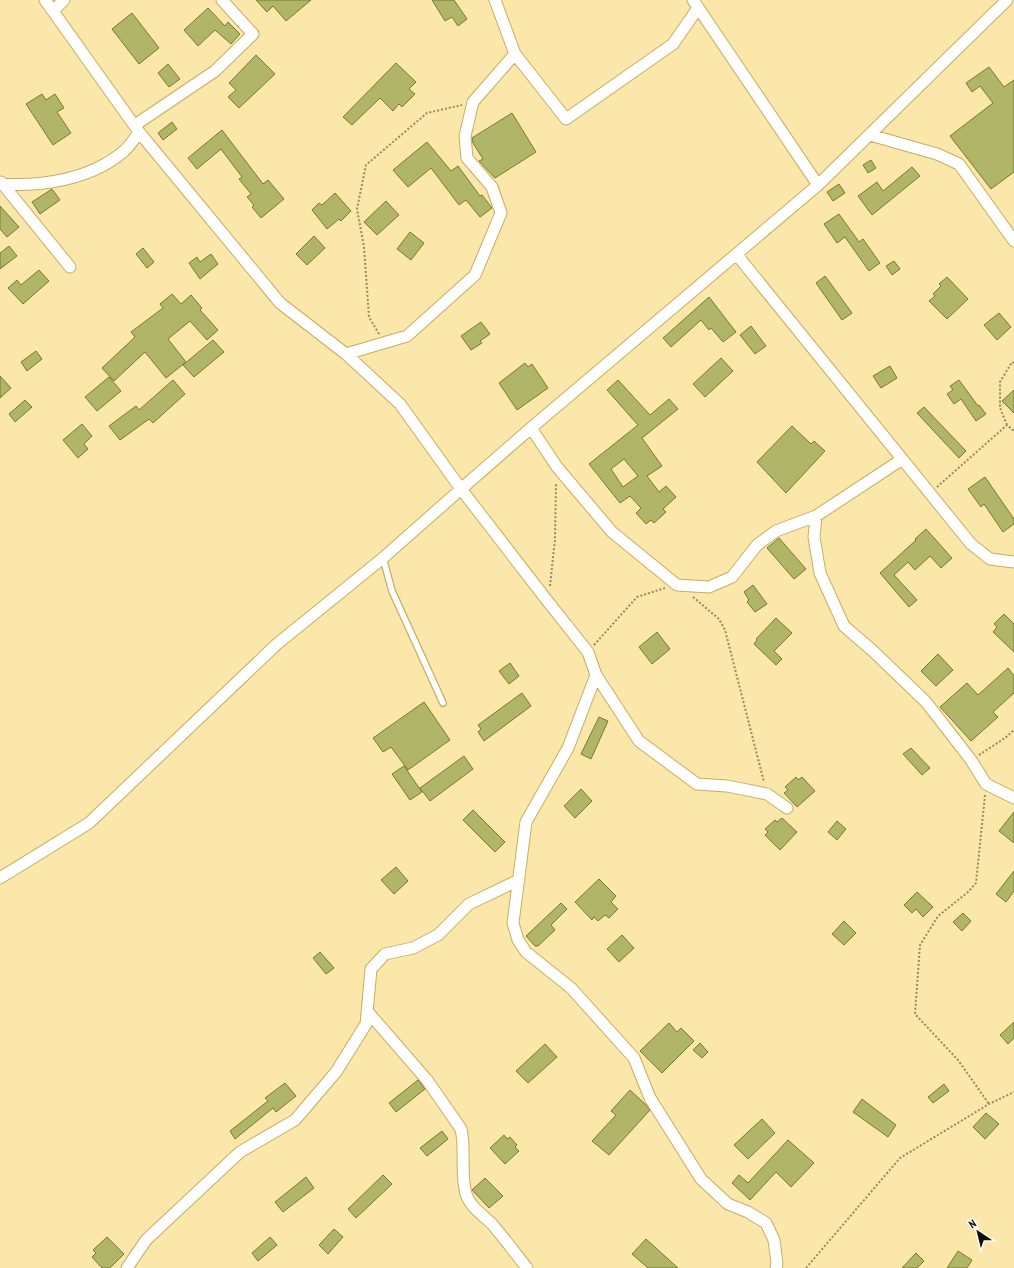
<svg xmlns="http://www.w3.org/2000/svg" width="1014" height="1268" viewBox="0 0 1014 1268" font-family="'PT Sans Narrow',sans-serif">
	<style>
		.building { fill: #b1b568; stroke: #777a2c; fill-rule: evenodd }
		.lines { fill: none; stroke-linecap: round; stroke-linejoin: round }
		.service-casing { stroke: #c6ad61; stroke-width: 8 }
		.minor-casing { stroke: #c6ad61; stroke-width: 13 }
		.path { stroke: #978860; stroke-width: 2; stroke-dasharray: 2 2; stroke-linecap: butt }
		.service { stroke: #fff; stroke-width: 5.5 }
		.minor { stroke: #fff; stroke-width: 11 }
	</style>
	<rect width="100%" height="100%" fill="#fce7aa"/>
	<path class="building" d="M256,0H311L286,21L273,6L267,12Z
		M432,0H454L467,19L458,26L452,17L445,21Z
		M208,8L225,26L228,22L240,34L231,44L215,30L198,46L184,30Z
		M132,13L159,48L139,64L112,29Z
		M256,55L275,74L239,108L228,97L236,90L229,83Z
		M396,63L416,82L409,89L415,94L402,107L399,104L393,111L380,98L352,125L343,117Z
		M168,64L180,79L169,87L158,73Z
		M989,67L1004,87L1014,80V172L991,189L950,136L993,103L980,86L972,92L966,83Z
		M42,94L46,100L55,94L64,108L57,112L71,133L53,145L26,104Z
		M512,113L536,152L495,178L479,161L483,159L473,143L472,138Z
		M172,122L177,129L163,140L158,133Z
		M222,130L263,184L268,180L284,199L261,218L252,207L254,205L247,197L251,194L239,179L242,177L221,149L197,169L188,158Z
		M427,142L451,171L458,166L480,196L482,195L492,208L480,217L466,200L459,205L431,168L408,187L393,170Z
		M871,160L876,168L868,173L863,165Z
		M912,167L920,176L872,215L858,196L877,182L883,191Z
		M839,184L845,193L833,201L827,192Z
		M52,189L60,200L40,214L32,202Z
		M335,193L351,211L341,221L339,219L327,229L312,210L319,203L322,205Z
		M386,201L399,215L377,235L364,222Z
		M0,206L19,227L7,237L0,229Z
		M839,214L859,242L863,239L880,263L869,271L845,237L837,243L824,224Z
		M410,232L424,243L411,260L397,249Z
		M314,236L325,248L307,265L296,254Z
		M9,246L17,256L0,269V253Z
		M143,248L154,262L147,268L136,254Z
		M211,254L218,264L200,279L189,263L197,257L200,262Z
		M894,261L900,269L892,275L886,266Z
		M39,270L49,281L23,304L8,288L17,280L21,285Z
		M825,276L852,313L842,320L816,283Z
		M947,277L968,299L947,319L929,301L935,296L933,294L941,286L939,284Z
		M172,294L181,304L191,295L202,308L200,310L218,330L207,340L190,321L168,339L186,362L166,378L145,352L114,381L102,368L135,337L131,332L163,308L160,304Z
		M709,297L736,332L723,342L711,328L709,330L701,320L671,347L663,338Z
		M999,313L1011,327L997,340L984,325Z
		M481,322L490,334L480,341L482,343L471,350L461,336Z
		M751,326L766,346L755,354L740,335Z
		M213,340L224,352L194,377L183,365Z
		M36,351L42,359L27,371L21,362Z
		M721,358L733,371L705,397L693,384Z
		M525,363L528,367L532,364L548,388L517,410L499,383Z
		M890,366L897,378L881,388L873,376Z
		M0,376L11,388L0,398Z
		M109,377L121,391L97,411L85,397Z
		M173,380L185,394L153,423L149,419L120,440L109,426L136,406L139,410Z
		M618,380L650,415L669,399L678,409L642,438L662,466L647,476L659,492L666,486L676,497L663,509L666,512L654,523L651,520L646,524L636,513L641,508L630,496L620,503L589,464L638,425L607,390ZM624,459L638,476L623,487L611,469Z
		M959,380L978,406L979,405L986,414L976,421L961,399L954,404L947,394L953,390L950,386Z
		M1014,390V413L1002,401Z
		M25,400L32,407L15,422L9,414Z
		M924,407L966,451L959,458L917,413Z
		M82,424L92,436L84,444L88,449L78,458L63,440Z
		M792,426L811,444L814,441L825,451L786,493L757,462Z
		M985,477L1014,519V524L1003,532L984,504L981,507L968,489Z
		M926,529L952,558L941,568L930,556L915,570L908,562L894,575L917,600L909,607L880,573L916,540L915,539Z
		M779,538L806,569L794,579L767,548Z
		M753,585L767,604L755,612L747,602L749,600L744,592Z
		M1004,614L1014,624V652L993,632L997,627L994,624Z
		M776,618L792,633L774,651L782,659L776,665L754,644L757,640L756,639Z
		M657,632L670,649L652,664L639,647Z
		M938,654L953,670L936,686L921,671Z
		M510,663L519,676L509,684L499,671Z
		M1008,668L1014,676V693L993,712L998,717L971,741L940,707L967,683L978,695Z
		M522,693L531,706L484,741L478,732L481,729L478,725Z
		M424,702L450,740L408,770L391,747L383,752L373,738Z
		M599,717L608,721L591,759L581,754Z
		M911,748L930,768L922,775L903,754Z
		M464,756L473,769L430,801L420,788Z
		M404,766L422,792L410,800L392,774Z
		M796,777L798,780L802,777L815,791L797,807L784,793L788,790L785,787Z
		M581,789L592,801L575,818L564,806Z
		M473,810L505,842L495,852L463,820Z
		M1014,812V843L999,831Z
		M782,818L797,832L780,850L765,835L768,832L765,829L775,820L777,822Z
		M837,821L846,829L837,840L828,832Z
		M396,867L408,881L394,894L381,880Z
		M1014,871V891L1006,902L996,894Z
		M599,879L616,896L611,902L618,909L609,918L605,915L598,921L594,917L592,920L575,902Z
		M917,892L933,907L923,917L916,909L912,913L904,905Z
		M561,903L567,909L551,925L555,930L538,946H535L526,936Z
		M963,913L971,921L962,931L953,922Z
		M844,921L856,933L844,945L832,934Z
		M622,935L634,948L619,962L607,949Z
		M320,952L334,968L326,974L313,958Z
		M1014,1022V1038L1008,1044L1000,1035Z
		M669,1023L677,1032L681,1028L694,1041L662,1073L640,1051Z
		M700,1043L708,1052L702,1058L693,1050Z
		M545,1044L557,1057L528,1083L516,1071Z
		M418,1080L425,1089L396,1112L389,1103Z
		M285,1083L296,1096L276,1112L273,1108L235,1139L230,1131L268,1101L265,1098Z
		M944,1084L949,1091L933,1103L928,1097Z
		M630,1090L645,1104L650,1110L609,1155L592,1141L616,1115L611,1111Z
		M862,1099L896,1125L888,1137L853,1112Z
		M986,1113L999,1124L985,1139L973,1127Z
		M762,1119L775,1133L748,1159L734,1145Z
		M442,1131L448,1139L427,1156L420,1148Z
		M504,1135L507,1139L510,1137L517,1145L515,1147L519,1151L505,1164L490,1148Z
		M788,1140L814,1163L791,1187L776,1172L750,1200L732,1183L739,1175L748,1183Z
		M383,1175L392,1184L356,1218L348,1209Z
		M306,1177L314,1188L283,1212L275,1202Z
		M485,1178L503,1196L489,1208L472,1190Z
		M334,1229L343,1237L328,1254L319,1245Z
		M107,1237L124,1254L110,1268H102L92,1257L96,1253L93,1250Z
		M270,1237L277,1245L258,1261L252,1253Z
		M646,1239L678,1268H648L632,1254Z
		M958,1251L972,1260L967,1268H947Z
		M916,1253L924,1261L917,1268H902Z"/>
	<g class="lines">
		<g class="service-casing">
			<path id="service" d="M383,558L392,591L443,703"/>
		</g>
		<g class="minor-casing">
			<path id="minor" d="M45,0L139,132L280,303L346,354L400,404L461,489L531,428L557,467L612,532L677,585L709,587L732,577L757,545L776,531L816,516L901,460
				M495,0L515,54L566,119L673,44L698,8
				M53,11L64,0
				M135,125L215,71L253,34L222,0
				M870,135L937,154L959,164L1014,241
				M1,182L70,267
				M0,184C42,187 92,179 124,151C130,146 135,138 139,132
				M818,185L1007,0
				M737,255L971,544L990,559L1014,562
				M346,354L407,336L475,275L501,213L492,187L467,158L465,136L473,102L515,54
				M531,428L818,185L693,0
				M816,516L814,537L820,573L844,626L873,651L926,702L971,760L986,784L1014,798
				M596,675L639,741L697,784L727,786L767,794L787,808
				M0,878L89,823L277,644L383,558L461,489L549,603L588,652L596,675L568,748L526,822L513,923L518,940L526,952L571,988L634,1058L650,1098L701,1179L728,1204L748,1212L766,1223L774,1240L777,1263L776,1268
				M368,1012L427,1080L461,1129C466,1150 460,1173 466,1194C470,1207 483,1215 492,1224C504,1238 515,1253 527,1268
				M127,1268L146,1240L240,1152L295,1120L336,1072L366,1024L371,969L385,954L413,948L438,935L469,904L519,880"/>
		</g>
		<path class="path" d="M379,334L369,317L364,247L357,209L366,165L427,113L462,105
			M1007,425L1000,408V382L1012,362L1014,363
			M937,487L1007,425L1014,431
			M550,586L555,539L556,483
			M693,597L719,619L725,630L764,782
			M594,645L637,597L665,588
			M979,755L1005,738L1014,730
			M985,795L976,883L968,892L938,916L920,945L915,1014L958,1060L989,1104
			M806,1268L900,1158L989,1104L1014,1092"/>
		<use href="#service" class="service"/>
		<use href="#minor" class="minor"/>
	</g>
	<g transform="translate(978 1232) rotate(325)" stroke="#ffffff" stroke-width="3" paint-order="stroke">
	<path d="M0-3L7 15L0 10L-7 15Z" fill="#150e00"/>
	<text y="-6" font-size="11" font-weight="bold" text-anchor="middle" fill="#150e00">N</text>
	</g>
</svg>
